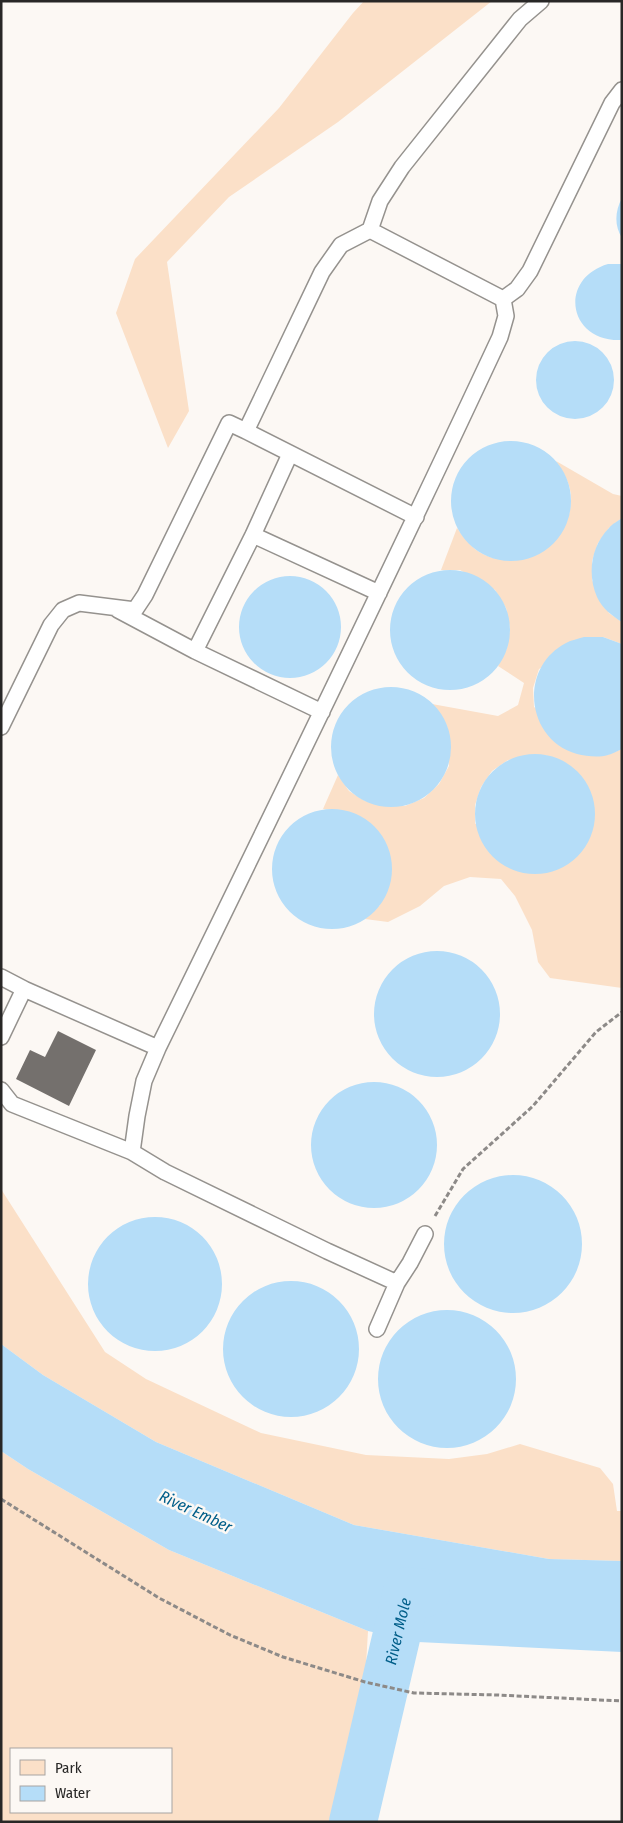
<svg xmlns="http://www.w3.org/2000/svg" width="623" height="1823" viewBox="0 0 623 1823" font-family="'Fira Sans Condensed',sans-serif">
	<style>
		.green { fill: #fbe0c8; fill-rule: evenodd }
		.water { fill: #b5ddf8 }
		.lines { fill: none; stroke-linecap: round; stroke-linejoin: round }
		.river { stroke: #b5ddf8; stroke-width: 48 }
		.building { fill: #74706d }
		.service-casing { stroke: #95928e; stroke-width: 18 }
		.path { stroke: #8d8a88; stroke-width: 3; stroke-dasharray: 5 2.5; stroke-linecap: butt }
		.service { stroke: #fff; stroke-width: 15 }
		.labels { text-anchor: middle; stroke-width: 5; stroke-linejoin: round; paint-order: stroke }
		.water-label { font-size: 16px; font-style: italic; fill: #015e89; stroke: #fcf8f4 }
	</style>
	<rect width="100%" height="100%" fill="#fcf8f4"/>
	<path class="green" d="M364,1H492L338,122L229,197L167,262L189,411L168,448L116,313L135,259L279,108L353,13Z
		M556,461L613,494L622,496V518L609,528L598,543L592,561V580L609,613L622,622V644L603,637L539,669L533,688L534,707L607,755L622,749V988L550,978L538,962L532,930L515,896L501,879L470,877L444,886L420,906L388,922L365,919L380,905L342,810L323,809L338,775L349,791L365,801L405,806L424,798L439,784L449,766L447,726L432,704L498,716L518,705L524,683L498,666L507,648L510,628L506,608L495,590L460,570H441L457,528C465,539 473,550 485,555C526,573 569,544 571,501C572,486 564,473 556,461ZM545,755L564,762L580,775L475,824V805L481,787L492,771L508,760Z
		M1,1189L105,1352L146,1379L261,1433L366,1455L449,1459L487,1454L520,1444L600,1468L613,1484L617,1511H622V1561L549,1559L354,1525L156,1442L43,1375L1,1344Z
		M1,1451L28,1469L169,1550L368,1631L365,1682L334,1822H1ZM11,1749H171V1812H11Z"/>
	<path class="water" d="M622,198V238C614,225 615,211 622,198Z
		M608,264H622V340H620C568,341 558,279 608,264Z
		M536 380a39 39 0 1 1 78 0a39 39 0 1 1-78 0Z
		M451 501a60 60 0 1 1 120 0a60 60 0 1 1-120 0Z
		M622,518V622C612,616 602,608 597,597C587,574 591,546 609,528C612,524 618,521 622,518Z
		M390 630a60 60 0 1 1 120 0a60 60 0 1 1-120 0Z
		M239 627a51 51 0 1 1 102 0a51 51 0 1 1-102 0Z
		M584,637H603L622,644V749C617,751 612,754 608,755C598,758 586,756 577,754C526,740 518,668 566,643C571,640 578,639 584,637Z
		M331 747a60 60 0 1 1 120 0a60 60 0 1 1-120 0Z
		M475 814a60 60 0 1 1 120 0a60 60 0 1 1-120 0Z
		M272 869a60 60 0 1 1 120 0a60 60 0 1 1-120 0Z
		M374 1014a63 63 0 1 1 126 0a63 63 0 1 1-126 0Z
		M311 1145a63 63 0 1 1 126 0a63 63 0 1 1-126 0Z
		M444 1244a69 69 0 1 1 138 0a69 69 0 1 1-138 0Z
		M88 1284a67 67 0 1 1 134 0a67 67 0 1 1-134 0Z
		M223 1349a68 68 0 1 1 136 0a68 68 0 1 1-136 0Z
		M378 1379a69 69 0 1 1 138 0a69 69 0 1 1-138 0Z
		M1,1344L43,1375L156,1442L354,1525L549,1559L622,1561V1652L418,1642L368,1631L169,1550L28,1469L1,1451Z"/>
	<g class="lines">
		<path class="river" id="s1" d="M353,1822L407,1591L426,1593"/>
	</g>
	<path class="building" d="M58,1031L96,1050L69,1106L16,1079L30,1050L45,1057Z"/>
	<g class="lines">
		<g class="service-casing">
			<path id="service" d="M370,230L341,245L322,272L246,431L416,517
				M503,299L370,230L380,201L402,167L520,19L541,1
				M253,535L379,593
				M118,610L195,651L253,535L290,454
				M195,651L322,712
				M1,727L51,625L63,610L79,603L135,610L145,595L229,423L246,431
				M1,977L24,989
				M1,1037L24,989L158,1048L144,1081L137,1116L132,1152
				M158,1048C274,811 389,575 500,337L506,316L503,299L517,289L530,271L612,103L622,90
				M1,1090L12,1104L132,1152L165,1172L327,1251L397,1283
				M377,1329L397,1283L410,1263L425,1234"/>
		</g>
		<path class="path" d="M435,1216L463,1169L533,1106L596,1032L622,1012
			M1,1499L159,1598L230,1635L283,1657L365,1682L414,1693L497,1695L622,1701"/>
		<use href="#service" class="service"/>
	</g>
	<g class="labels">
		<g class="water-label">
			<text transform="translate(196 1511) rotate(25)" y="6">River Ember</text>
			<text dy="6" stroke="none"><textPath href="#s1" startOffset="196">River Mole</textPath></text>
		</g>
	</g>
	<rect width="623" height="1823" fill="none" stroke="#282726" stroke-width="5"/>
	<rect x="10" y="1748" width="162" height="65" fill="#fcf8f4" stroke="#a7a4a2"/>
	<rect x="20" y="1760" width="25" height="15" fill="#fbe0c8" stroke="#a7a4a2"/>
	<text x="55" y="1773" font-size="15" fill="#282726">Park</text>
	<rect x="20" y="1786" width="25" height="15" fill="#b5ddf8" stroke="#a7a4a2"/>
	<text x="55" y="1798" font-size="15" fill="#282726">Water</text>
</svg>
